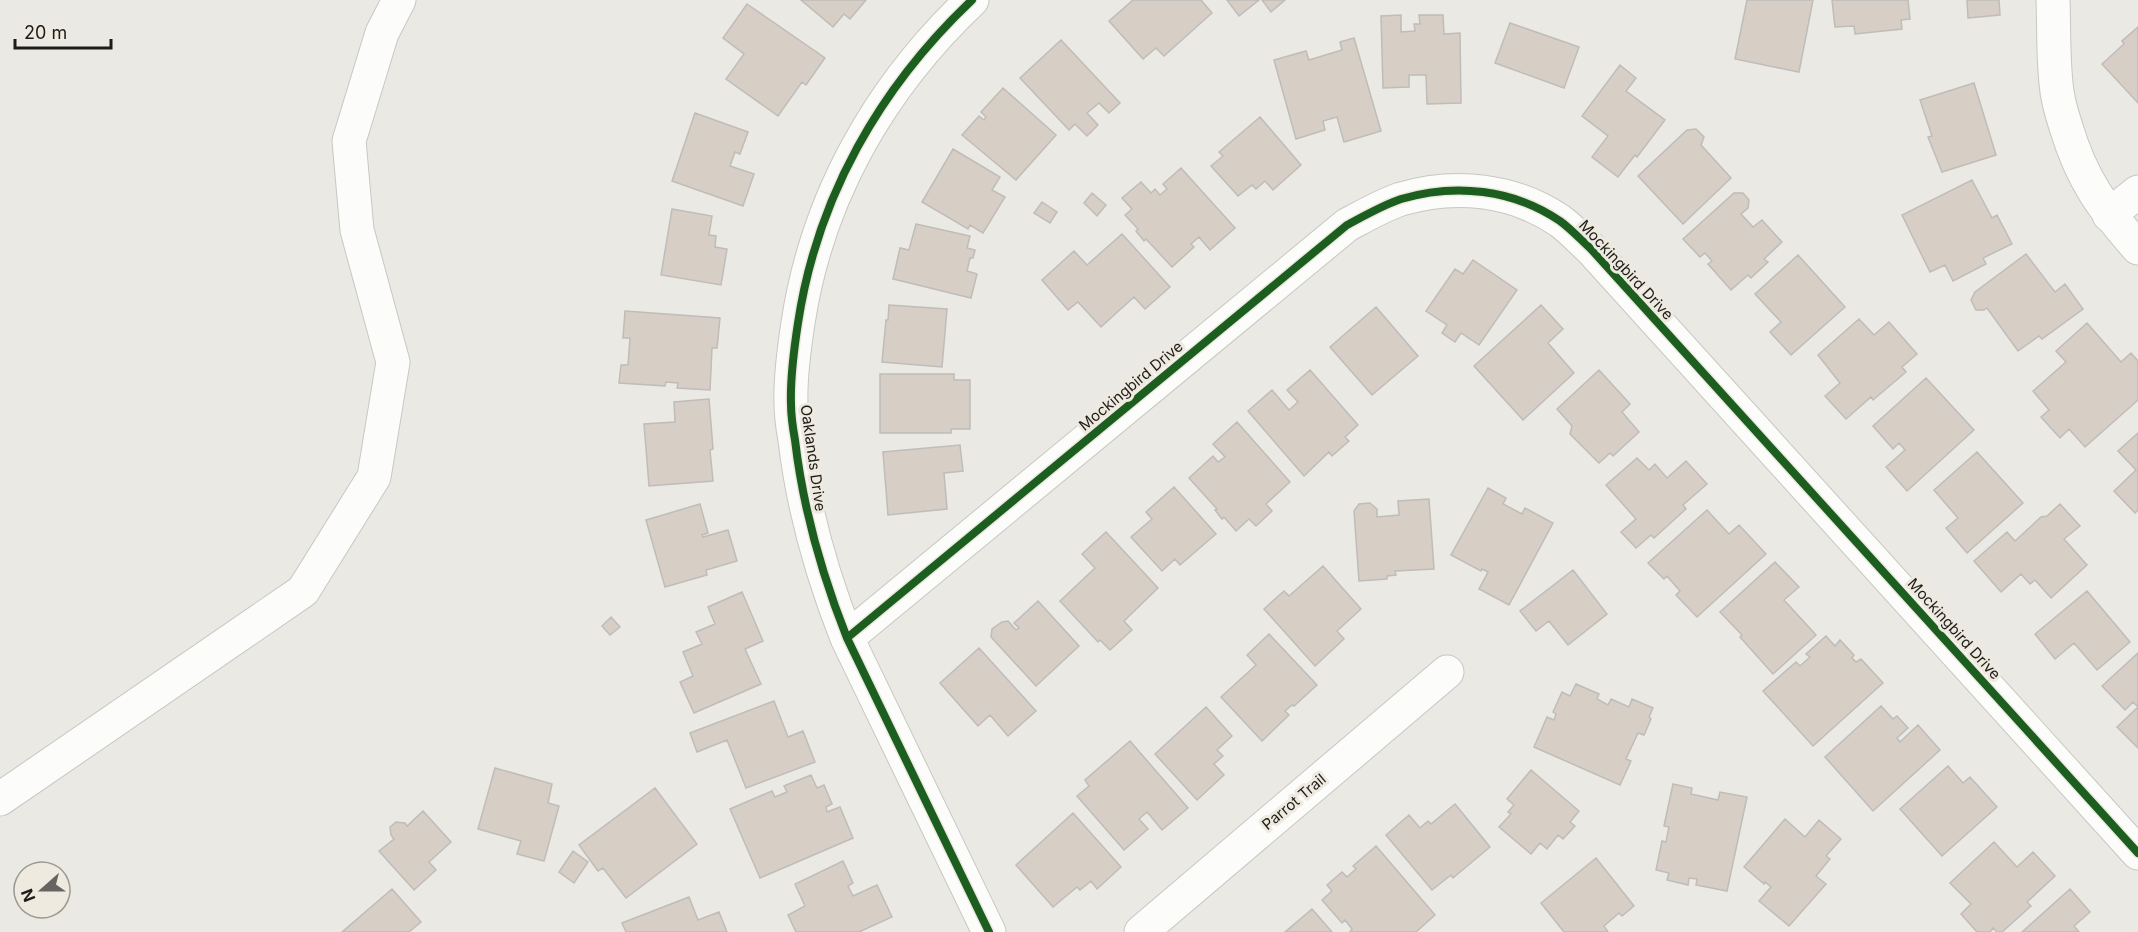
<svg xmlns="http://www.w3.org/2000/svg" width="2138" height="932" viewBox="0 0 2138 932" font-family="Inter,sans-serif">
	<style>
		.building { fill: #d7cec6; stroke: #bfbcb9; stroke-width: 1.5 }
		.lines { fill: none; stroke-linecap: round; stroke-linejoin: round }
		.minor-casing { stroke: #c8c7c3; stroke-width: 35 }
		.minor { stroke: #fcfcfb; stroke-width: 33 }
		.cycleway-casing { stroke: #eeeae0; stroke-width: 11 }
		.cycleway { stroke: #1b5e20; stroke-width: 8 }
		.labels { text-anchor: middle; stroke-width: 6; stroke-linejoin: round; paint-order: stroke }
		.street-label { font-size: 15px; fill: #1e1c19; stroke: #eeeae0 }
	</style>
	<rect width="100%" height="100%" fill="#eae9e4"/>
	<path class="building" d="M801,0H866L850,19L844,14L833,27Z
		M1133,0H1201L1212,13L1164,56L1156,48L1143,59L1109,21Z
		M1227,0H1259L1239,16Z
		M1262,0H1285L1271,12Z
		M1747,0H1813L1799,72L1735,59Z
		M1832,0H1908L1910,19L1901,20L1902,29L1855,34L1854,26L1835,27Z
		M1967,0H1999L2000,15L1968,18Z
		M747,4L825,58L806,85L802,82L778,116L726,79L744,54L723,38Z
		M1401,15V32L1415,31L1414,24H1420L1419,15H1443L1444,34L1460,33L1461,103L1427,104L1426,75H1409V87L1383,88L1381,16Z
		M1510,23L1579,47L1564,88L1495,63Z
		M2138,27V103L2102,64L2124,44L2122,41Z
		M1354,38L1381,131L1344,142L1337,117L1323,121L1325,130L1296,139L1274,60L1306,51L1309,60L1342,50L1340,42Z
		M1061,40L1120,103L1109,113L1099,103L1087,113L1098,125L1087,136L1075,124L1069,130L1020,78Z
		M1620,65L1636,78L1626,91L1665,120L1637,157L1635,155L1618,177L1592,157L1608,136L1582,116Z
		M1974,83L1996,155L1942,172L1928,137L1932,136L1920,100Z
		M1003,88L1056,135L1016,180L962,135L979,116L984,120L986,117L981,112Z
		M695,113L748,132L740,154L735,152L730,166L754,174L743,206L672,181Z
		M1260,117L1301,165L1273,190L1265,181L1256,189L1252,185L1238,196L1211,166L1223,156L1219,152Z
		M1696,129L1704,137L1701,145L1731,178L1683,224L1638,176L1687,130Z
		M953,149L1000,177L992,190L1005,197L983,233L970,225L968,229L922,202Z
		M1181,168L1235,228L1210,250L1199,237L1191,244L1194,247L1172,267L1146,239L1144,241L1136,231L1138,229L1125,215L1132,209L1122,198L1141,182L1151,193L1155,189L1160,195L1167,189L1163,184Z
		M1972,180L1992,218L1997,215L2012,244L1983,258L1986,264L1953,281L1945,265L1930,272L1902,215Z
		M1092,193L1106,205L1097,216L1084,203Z
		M1734,193H1743L1749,200L1748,208L1741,214L1753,227L1762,220L1782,242L1764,259L1768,262L1751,278L1748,275L1731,290L1708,264L1712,261L1705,253L1700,257L1683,239Z
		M1042,202L1057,212L1050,223L1034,213Z
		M672,209L712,216L709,235L716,236L715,247L727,249L721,285L661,275Z
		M916,224L970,236L967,248L975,250L973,258H970L967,271L977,274L971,298L893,279L900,248L909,250Z
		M1122,234L1170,287L1145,309L1134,297L1101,327L1078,302L1068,310L1042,280L1074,251L1087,265Z
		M2026,254L2055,292L2065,284L2083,309L2042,339L2039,336L2018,351L1987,308L1984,310H1976L1971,300L1975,292Z
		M1798,255L1845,307L1791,355L1770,332L1781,322L1755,294Z
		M1473,260L1517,290L1479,345L1461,333L1455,342L1442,333L1447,325L1426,311L1455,269L1463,274Z
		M889,305L947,309L942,367L882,362L886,320H888Z
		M1541,305L1563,329L1548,343L1574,373L1523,420L1474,366Z
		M1376,307L1418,356L1372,395L1330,347Z
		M625,311L720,318L717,348H712L710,390L677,388L678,383L666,382L665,386L619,383L621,365H628L630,338H623Z
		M1859,319L1874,335L1889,322L1917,354L1902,367L1906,372L1873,400L1871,397L1846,419L1825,396L1840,383L1818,355Z
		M2087,323L2121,362L2131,353L2138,361V400L2085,447L2069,429L2060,438L2041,417L2049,410L2033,391L2066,362L2056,351Z
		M1310,370L1358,425L1345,437L1349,441L1332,456L1329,452L1304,476L1248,411L1272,390L1289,410L1298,402L1287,390Z
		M1599,370L1630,404L1622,412L1639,432L1613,456L1610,453L1599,463L1570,434L1572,426L1557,409Z
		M880,374H954V380H970V429H951V433H880Z
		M1926,378L1974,430L1907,491L1886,467L1905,450L1899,443L1893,449L1873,426Z
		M709,399L713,449L710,450L713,481L649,486L644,424L675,422L674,402Z
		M1237,422L1290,482L1266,504L1272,511L1256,526L1249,519L1236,531L1224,517L1222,519L1215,510L1217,509L1189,478L1213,456L1218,462L1225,457L1213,444Z
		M2138,433V510L2135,513L2114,491L2136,470L2118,451Z
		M960,445L963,471L944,473L947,509L888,515L883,452Z
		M1977,452L2023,503L1967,553L1946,528L1958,518L1934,490Z
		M1637,458L1649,470L1655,464L1667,478L1686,461L1707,484L1683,505L1686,509L1654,538L1651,535L1636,548L1621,532L1636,519L1606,485Z
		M1174,487L1216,534L1180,565L1175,559L1162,571L1131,537L1152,519L1146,512Z
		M1488,488L1506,498L1503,504L1522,514L1525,508L1553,523L1509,605L1479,589L1488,572L1482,569L1481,571L1451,555Z
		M1429,499L1434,569L1395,571L1396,575L1387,576V579L1359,581L1354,511L1359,504L1370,503L1377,509V517L1399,515L1398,501Z
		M700,504L708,533L702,535L703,537L728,530L737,561L706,570L707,575L665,587L646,520Z
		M2060,504L2080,526L2064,539L2087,565L2051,598L2035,580L2030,584L2021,574L2001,592L1974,561L2007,532L2015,541L2041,517L2047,516Z
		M1707,510L1729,534L1739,525L1766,554L1697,617L1676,595L1680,591L1667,576L1664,579L1648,563Z
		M1106,532L1158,588L1124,621L1132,630L1110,650L1100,640L1098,642L1060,601L1095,568L1082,554Z
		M1775,562L1799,587L1784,600L1816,635L1773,674L1740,637L1742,635L1720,612Z
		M1323,566L1361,609L1337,631L1344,639L1315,666L1264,609L1284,591L1289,596Z
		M1573,570L1607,614L1568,645L1549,621L1536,631L1520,611Z
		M2087,591L2130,642L2097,670L2074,643L2055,659L2035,634Z
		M742,592L763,641L745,649L761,684L694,713L680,682L693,676L683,652L702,644L696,632L715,624L708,607Z
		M1038,601L1079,646L1036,686L991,637L992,629L1002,622L1008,621L1016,630L1019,628L1014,623Z
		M611,617L620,627L610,635L602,626Z
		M1269,634L1317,685L1294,706L1292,705L1285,711L1289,715L1262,741L1221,697L1256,665L1247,655Z
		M1826,636L1835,646L1840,640L1854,655L1852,658L1856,662L1861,659L1883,683L1813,746L1763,691L1796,662L1800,666L1810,657L1806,654Z
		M979,648L1036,711L1008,736L990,715L978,726L940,683Z
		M2138,653V707L2133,702L2125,710L2102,686Z
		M1576,684L1599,694L1597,699L1608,705L1611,699L1629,707L1632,699L1653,708L1649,717L1651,719L1644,735L1638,733L1626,759L1631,761L1620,785L1534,747L1547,717L1554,720L1556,714L1553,712L1562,692L1570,696Z
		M774,701L788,737L803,731L815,762L746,788L727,740L697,752L690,733Z
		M1881,706L1893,719L1897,716L1908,728L1897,738L1900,742L1918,725L1940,750L1873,811L1825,757Z
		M1206,707L1232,736L1217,750L1223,756L1214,764L1224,775L1197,800L1155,754Z
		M2138,707V748L2117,727Z
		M1130,741L1188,808L1162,830L1147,812L1139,819L1148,829L1124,850L1077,796L1089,786L1085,780Z
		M1948,766L1963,783L1970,777L1997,807L1942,856L1900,809Z
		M495,768L552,784L548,803L559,806L544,861L517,854L521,841L478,829Z
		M1531,770L1579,811L1570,822L1575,826L1563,839L1558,835L1547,849L1540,843L1531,854L1499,827L1511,814L1508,812L1514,805L1507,799Z
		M811,775L817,788L824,785L832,804L826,807L827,812L840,807L853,838L760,878L730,809L772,791L775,797L787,792L784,786Z
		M1673,784L1692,788L1691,794L1718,800L1720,792L1747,797L1727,891L1696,885L1697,879L1689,878L1688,885L1667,880L1669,873L1656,870L1662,841L1666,842L1669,827L1664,826Z
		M655,788L697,844L626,898L603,868L598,871L579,845Z
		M1455,804L1490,847L1453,878L1451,875L1432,890L1386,835L1409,815L1420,828L1428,821L1431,824Z
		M423,811L451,842L429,862L436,870L414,890L379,851L394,839L391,835L390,827L396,822L405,823L407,826Z
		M1073,813L1121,867L1097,889L1091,881L1080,890L1077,887L1053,907L1016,865Z
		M1785,819L1805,837L1819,820L1841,839L1826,856L1830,859L1816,876L1826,884L1789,926L1759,901L1771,887L1765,882L1764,884L1744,867Z
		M1994,842L2017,867L2033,852L2055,876L2027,902L2031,906L2002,932H1997L1993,928L1990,932H1977L1961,914L1971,904L1950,883Z
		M1376,846L1435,915L1416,932H1350L1352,929L1345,920L1342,923L1322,900L1332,891L1327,885L1342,872L1347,877L1356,869L1353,866Z
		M573,851L588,862L574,883L559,872Z
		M1596,858L1634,906L1622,916L1619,913L1604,926L1608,932H1564L1541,903Z
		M843,861L853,883L848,886L853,896L877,885L892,917L859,932H796L788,915L805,906L795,884Z
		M392,889L421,922L409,932H342Z
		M2070,889L2090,912L2074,926L2079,932H2022Z
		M689,897L698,920L719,912L727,932H626L622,923Z
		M1312,909L1332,932H1285Z"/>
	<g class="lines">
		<g class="minor-casing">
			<path id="minor" d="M972,0C880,87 817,197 798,323C794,349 790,377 791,404C791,416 793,429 795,440C803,508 822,575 847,638L989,932
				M2053,0C2054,27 2053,55 2056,83C2057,98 2061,112 2066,127C2082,180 2102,207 2138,248
				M2109,215L2138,192
				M847,638L1347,225C1364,216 1383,205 1401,199C1455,183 1513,189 1560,221C1571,229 1581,240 1591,249L2138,853
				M0,799L303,591L374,477L393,362L357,230L349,141L382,33L399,0
				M1141,932L1447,672"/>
		</g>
		<use href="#minor" class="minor"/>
		<g class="cycleway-casing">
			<path id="cycleway" d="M972,0C880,87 817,197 798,323C794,349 790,377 791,404C791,416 793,429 795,440C803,508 822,575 847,638L989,932
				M847,638L1347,225C1364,216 1383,205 1401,199C1455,183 1513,189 1560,221C1571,229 1581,240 1591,249L2138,853"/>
		</g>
		<use href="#cycleway" class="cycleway"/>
	</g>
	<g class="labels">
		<g class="street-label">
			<text transform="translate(1626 270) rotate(47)" y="5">Mockingbird Drive</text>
			<text transform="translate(1131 386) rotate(-40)" y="5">Mockingbird Drive</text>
			<text transform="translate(813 458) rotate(82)" y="5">Oaklands Drive</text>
			<text transform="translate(1954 629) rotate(48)" y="5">Mockingbird Drive</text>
			<text transform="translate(1294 802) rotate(-40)" y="5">Parrot Trail</text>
		</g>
	</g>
	<g transform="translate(42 890) rotate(249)"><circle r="28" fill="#eeeae0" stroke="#9b9890" stroke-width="1.5"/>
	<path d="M0-4.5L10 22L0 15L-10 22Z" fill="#656460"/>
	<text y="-9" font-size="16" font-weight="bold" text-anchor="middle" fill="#1e1c19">N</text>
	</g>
	<path d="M15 39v9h96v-9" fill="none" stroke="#1e1c19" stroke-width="3"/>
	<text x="24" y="39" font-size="18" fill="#1e1c19" stroke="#eeeae0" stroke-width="4.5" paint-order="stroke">20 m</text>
</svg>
